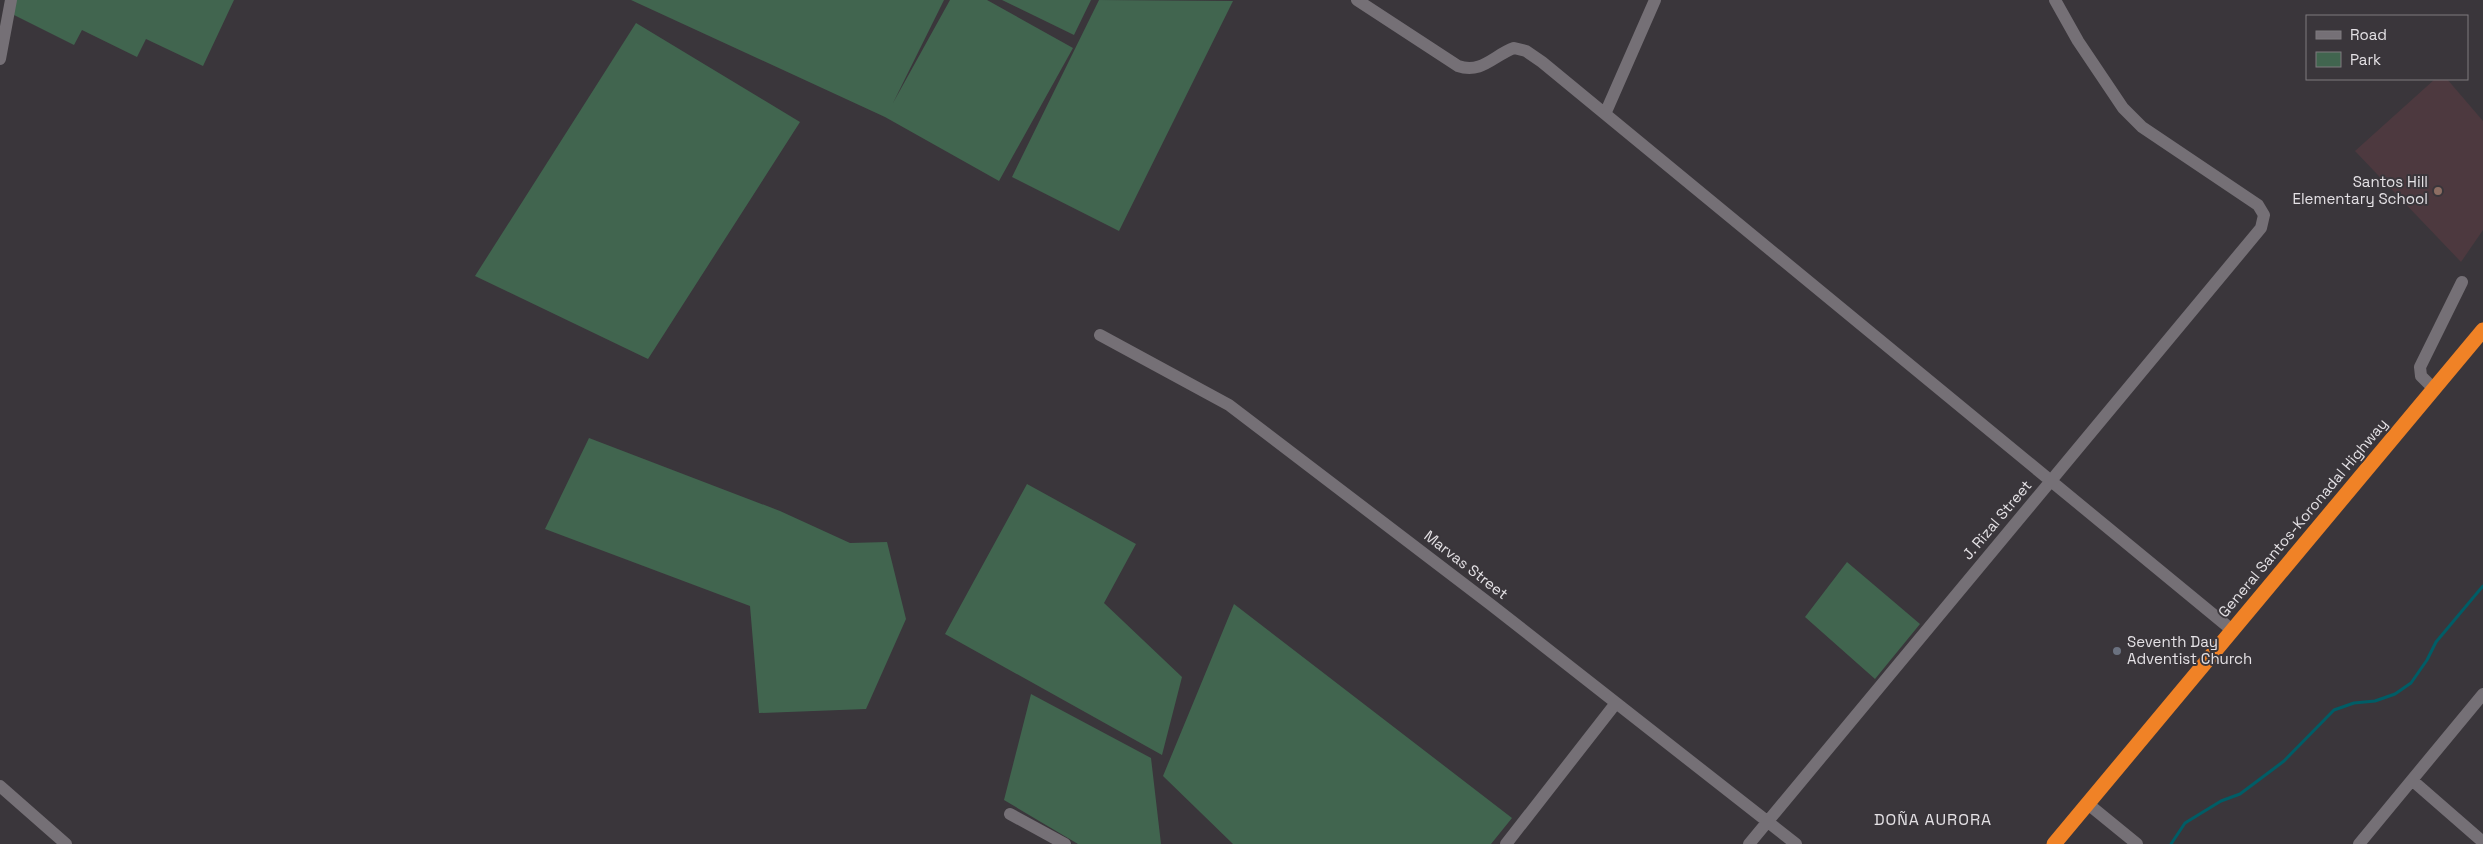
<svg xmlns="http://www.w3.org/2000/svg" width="2483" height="844" viewBox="0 0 2483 844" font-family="'Space Grotesk',sans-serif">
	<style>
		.education { fill: #4d393f }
		.green { fill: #41654f }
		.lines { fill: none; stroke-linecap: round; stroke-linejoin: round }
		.stream { stroke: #005d66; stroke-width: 3 }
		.minor { stroke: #757076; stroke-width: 12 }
		.highway { stroke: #f08226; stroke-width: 15 }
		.education-dot { fill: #8d6e63; stroke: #3a363b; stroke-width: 2 }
		.worship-dot { fill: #6b7280; stroke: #3a363b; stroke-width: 2 }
		.labels { text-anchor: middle; stroke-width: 4; stroke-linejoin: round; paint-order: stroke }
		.poi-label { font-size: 15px; fill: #e4e1e5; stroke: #3a363b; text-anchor: end }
		.street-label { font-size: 15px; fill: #e4e1e5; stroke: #3a363b }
		.neighbourhood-label { font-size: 16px; letter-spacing: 1px; fill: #e4e1e5; stroke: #3a363b }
	</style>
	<rect width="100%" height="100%" fill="#3a363b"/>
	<path class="education" d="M2435,79H2447L2483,121V230L2461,262L2355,151Z"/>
	<path class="green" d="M16,0H234L203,66L146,39L137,57L82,30L74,45L10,13Z
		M631,0H944L893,103L950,0H987L1073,48L999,181L885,117Z
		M1002,0H1091L1074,35Z
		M1099,0L1233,1L1119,231L1012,177Z
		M636,23L800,122L648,359L475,276Z
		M589,438L780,511L850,543L887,542L906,619L866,709L759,713L750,606L545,529Z
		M1027,484L1136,544L1104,603L1182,677L1162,755L945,634Z
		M1847,562L1920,624L1875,679L1805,617Z
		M1234,604L1512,818L1491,844H1233L1163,776Z
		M1031,694L1151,758L1161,844H1078L1004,800Z"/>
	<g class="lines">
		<path class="stream" d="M2171,844L2185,823L2221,801L2240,794L2284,761L2334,710L2354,703L2375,701L2395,694L2411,683L2427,660L2436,642L2483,586"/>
		<path class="minor" d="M1357,0L1458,66C1482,74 1494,55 1514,48L1526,51L1542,62L2232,630
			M0,59L11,0
			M1605,114L1655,0
			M1100,335L1229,405L1490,604L1796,844
			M2434,389L2421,376L2420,367L2462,282
			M2413,781L2483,842
			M0,786L66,844
			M2088,804L2137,844
			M1010,814L1065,844
			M1506,844L1616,703
			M1749,844L2261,228L2264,215L2258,205L2142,127L2123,108L2078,41L2055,0
			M2359,844L2483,694"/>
		<path class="highway" d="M2054,844L2483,330"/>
	</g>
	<circle class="education-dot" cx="2438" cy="191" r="5"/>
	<circle class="worship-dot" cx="2117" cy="651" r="5"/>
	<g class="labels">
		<g class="poi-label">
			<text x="2428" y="187">Santos Hill<tspan x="2428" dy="17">Elementary School</tspan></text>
			<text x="2127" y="647" text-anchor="start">Seventh Day<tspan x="2127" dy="17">Adventist Church</tspan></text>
		</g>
		<g class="street-label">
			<text transform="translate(2303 518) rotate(-50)" y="5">General Santos-Koronadal Highway</text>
			<text transform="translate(1997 520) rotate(-50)" y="5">J. Rizal Street</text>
			<text transform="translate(1466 565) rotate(38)" y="5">Marvas Street</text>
		</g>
		<g class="neighbourhood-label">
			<text x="1933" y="825">DOÑA AURORA</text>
		</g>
	</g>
	<rect x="2306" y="15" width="162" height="65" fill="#3a363b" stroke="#7e7a7f"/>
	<rect x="2316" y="31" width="25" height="8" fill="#757076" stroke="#7e7a7f"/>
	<text x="2350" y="40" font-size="15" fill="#e4e1e5">Road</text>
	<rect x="2316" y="52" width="25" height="15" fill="#41654f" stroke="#7e7a7f"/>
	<text x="2350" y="65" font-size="15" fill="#e4e1e5">Park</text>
</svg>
